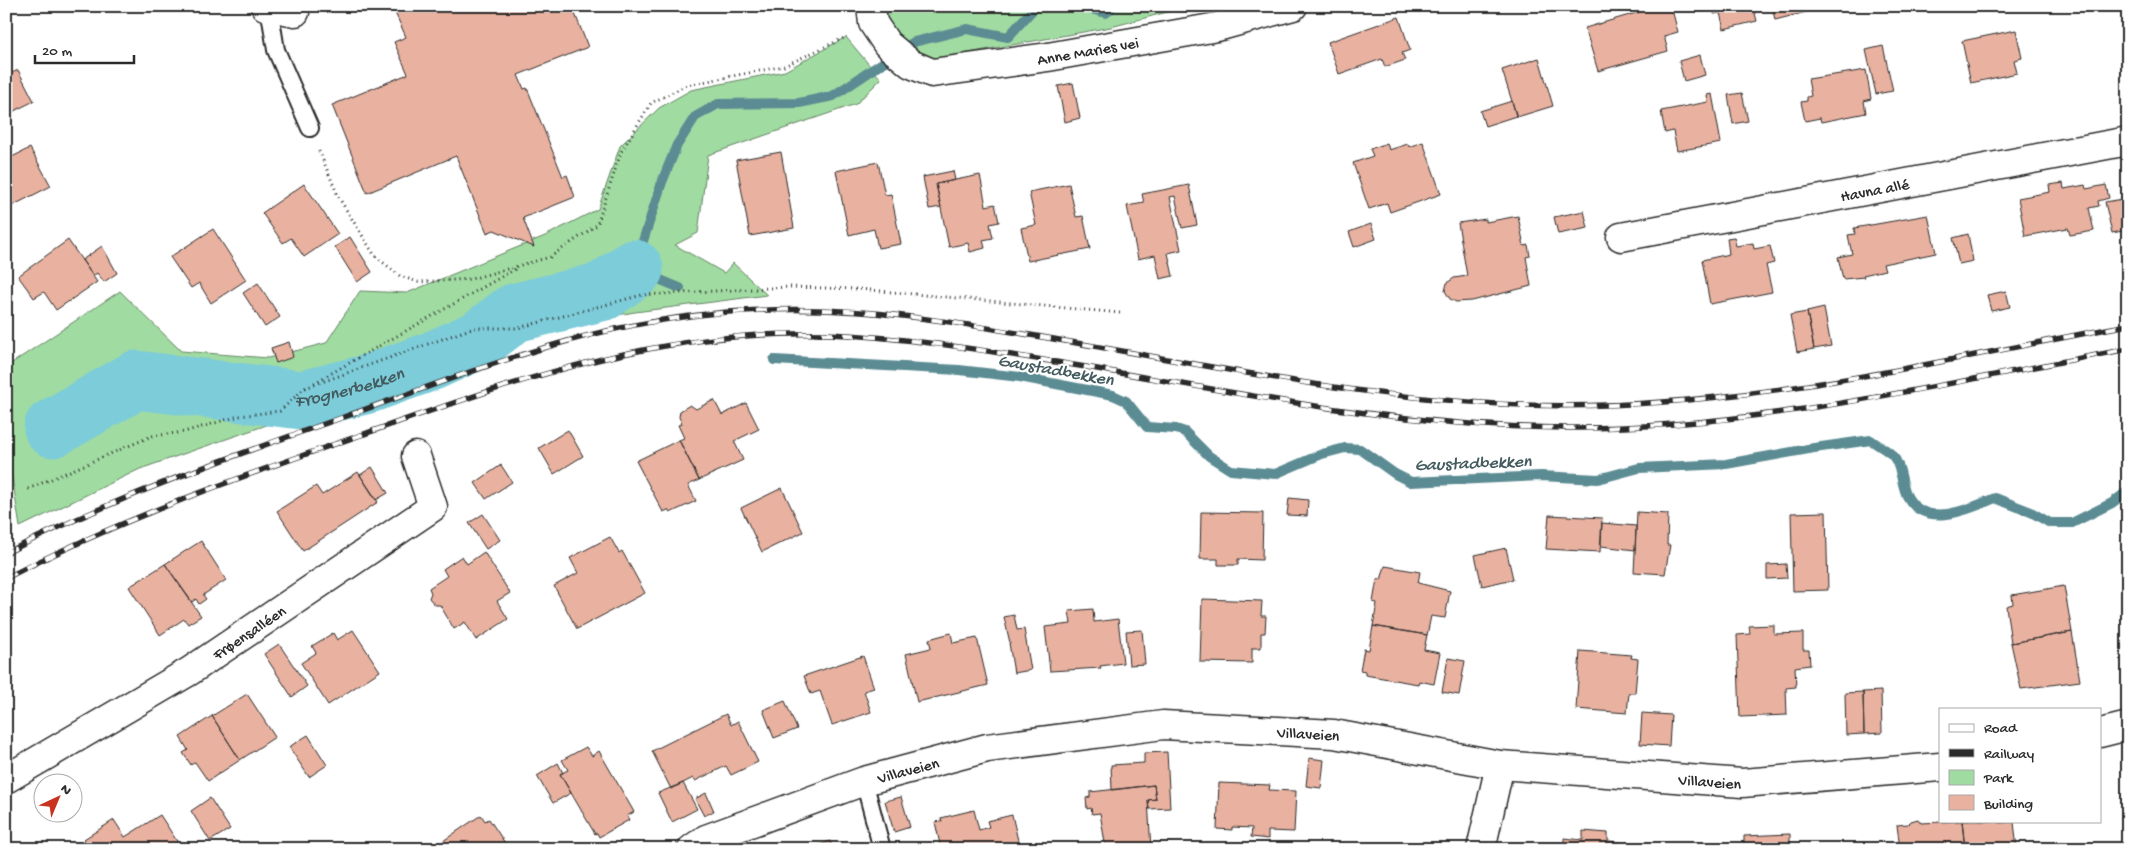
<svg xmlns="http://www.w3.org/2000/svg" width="2134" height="855" viewBox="0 0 2134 855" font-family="'Gochi Hand',sans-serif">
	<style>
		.green { fill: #a0dba1; stroke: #668366 }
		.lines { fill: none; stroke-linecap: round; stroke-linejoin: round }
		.stream { stroke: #5c8c93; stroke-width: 10 }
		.river { stroke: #7dccd9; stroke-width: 59 }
		.building { fill: #e9b19f; stroke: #2b2b2b }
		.lane-casing { stroke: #2b2b2b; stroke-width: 20 }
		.street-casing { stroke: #2b2b2b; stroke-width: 31 }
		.path { stroke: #2b2b2b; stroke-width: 3; stroke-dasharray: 1 4; stroke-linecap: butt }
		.lane { stroke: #fff; stroke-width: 16 }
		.street { stroke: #fff; stroke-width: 28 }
		.rail-casing { stroke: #2b2b2b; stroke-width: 5.5 }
		.rail { stroke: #fff; stroke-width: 4; stroke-dasharray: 11; stroke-linecap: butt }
		.labels { text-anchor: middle; stroke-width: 4; stroke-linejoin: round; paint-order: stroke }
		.street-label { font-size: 16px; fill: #2b2b2b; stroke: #fff }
		.water-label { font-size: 18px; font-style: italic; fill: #445b5f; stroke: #fff }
	</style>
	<rect width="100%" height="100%" fill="#fff"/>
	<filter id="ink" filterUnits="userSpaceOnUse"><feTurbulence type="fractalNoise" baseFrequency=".02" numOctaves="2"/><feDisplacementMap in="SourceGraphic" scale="10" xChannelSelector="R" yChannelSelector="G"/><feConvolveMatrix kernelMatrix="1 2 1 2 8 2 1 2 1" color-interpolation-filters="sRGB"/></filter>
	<g filter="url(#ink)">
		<path class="green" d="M890,6H1190L1111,27L929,60L889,33L885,10Z
			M846,37L881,79L856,104L708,155L698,233L675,245L724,273L733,263L767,295L635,312L577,322L477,352L140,469L20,527L6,440V367L120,291L181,351L268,358L326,343L360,291L407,293L545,236L598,209L620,146L659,108L691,90L785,71Z"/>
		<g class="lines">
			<path class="stream" d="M1080,6L1106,13L1113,6
				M680,288L634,269L662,182L677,145L695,117L718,104L799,103L833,96L914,42L967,29L1008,37L1036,6
				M774,360L959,370L1020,377L1113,395L1126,401L1147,427L1176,429L1185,432L1209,456L1231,470L1275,474L1322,454L1345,448L1360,449L1395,474L1411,482L1541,476L1598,479L1639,468L1726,464L1814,448L1871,440C1877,445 1888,450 1893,456C1902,467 1901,484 1907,496C1925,530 1970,509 1995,498L2031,512L2050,523H2072L2112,503L2128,491"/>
			<path class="river" id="s1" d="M53,428L136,380L302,400L368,384L432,361L480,339L514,313L604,291L634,269"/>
		</g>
		<path class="building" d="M392,6H572L588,47L518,75L524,89L527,88L563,177L567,175L575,197L523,218L534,247L494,230L487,233L456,156L367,193L332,105L408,74L394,42L406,37Z
			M1642,6H1671L1678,32L1664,36L1668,51L1598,71L1585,28L1643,11Z
			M1713,6H1753L1757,21L1724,29L1720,13L1714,14Z
			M1772,6H1830L1775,20Z
			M1399,17L1410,50L1402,53L1405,60L1385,67L1382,59L1339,74L1328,42Z
			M2016,30L2022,58L2014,60L2017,73L1971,83L1962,41Z
			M1883,46L1893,91L1876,94L1866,50Z
			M1700,55L1705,75L1684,81L1679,61Z
			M1539,58L1553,106L1517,117L1502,70Z
			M18,70L34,101L12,112L6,101V76Z
			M1866,70L1871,99L1864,101L1866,113L1821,122L1820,118L1805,121L1801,102L1807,101V97L1811,96L1808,79Z
			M1073,83L1080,118L1065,122L1058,86Z
			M1742,93L1748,121L1733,124L1728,95Z
			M1712,94L1721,143L1677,151L1673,131L1665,133L1661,111L1708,102L1707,95Z
			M1512,101L1516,116L1485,126L1480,111Z
			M1423,142L1441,194L1390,212L1387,203L1369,209L1353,163L1373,156L1370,149L1387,143L1389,150L1408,144L1409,147Z
			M30,148L51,186L6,209V160Z
			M781,152L794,228L750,236L736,160Z
			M878,162L885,195L891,194L901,244L878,248L874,229L849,235L836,171Z
			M953,171L955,180L936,184L941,207L929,209L923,177Z
			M980,175L986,206L995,204L999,222L990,224L993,238L983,240L985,248L970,252L968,243L949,247L936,184Z
			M2063,183L2064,189L2085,185L2086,189L2106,185L2109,198L2098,201L2099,206L2089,208L2094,231L2070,235L2068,228L2025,236L2018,198L2050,192L2049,185Z
			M304,184L338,234L304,257L291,238L283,243L262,213Z
			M1069,184L1076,217L1083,216L1090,249L1028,261L1021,228L1036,225L1029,192Z
			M1189,185L1197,225L1182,228L1175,196L1170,197L1181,250L1168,253L1173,276L1160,279L1155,255L1138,259L1127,206L1144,203L1142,194Z
			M2123,199L2128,230L2112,233L2105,202Z
			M1584,211L1588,228L1558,234L1554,217Z
			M1928,215L1936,253L1883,264L1885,270L1863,275L1864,277L1843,279L1838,257L1852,254L1848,235L1855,234L1854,228Z
			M1518,216L1524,246L1528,245L1530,256L1526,257L1531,286L1472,301L1456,302L1450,299L1445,291L1447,283L1454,278L1467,276L1458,223L1486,219V222Z
			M1371,224L1376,239L1354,247L1349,232Z
			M213,229L246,280L211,303L199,283L191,288L170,257Z
			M1968,234L1973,261L1959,264L1953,238Z
			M350,237L372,272L357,282L335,247Z
			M1734,237L1736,246L1753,243L1754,249L1770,246L1774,263L1766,265L1772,292L1710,304L1702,260L1729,254L1727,238Z
			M68,240L97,282L56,310L44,292L34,298L18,276Z
			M102,246L117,273L104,282L97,273L93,276L82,260Z
			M258,283L280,317L265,327L243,293Z
			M2006,291L2010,307L1991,311L1987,295Z
			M1824,308L1831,346L1814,349L1807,312Z
			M1807,312L1814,349L1797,352L1790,315Z
			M289,342L293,357L276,363L271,348Z
			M714,400L722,415L746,403L759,429L734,441L743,460L699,480L679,440L684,438L678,425L682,424L679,417L680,411L690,405L696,409Z
			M568,430L583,456L554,474L539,448Z
			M679,440L699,480L688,485L696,501L670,513L668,510L663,512L636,461Z
			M501,465L512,482L486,499L475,483Z
			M372,467L388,493L376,500L360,475Z
			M358,472L378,502L303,551L277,511L316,486L322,495Z
			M782,488L803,532L762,552L741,508Z
			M1289,498L1308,500L1307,516L1287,515Z
			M1201,512L1263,513L1262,560L1238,559V565H1218V559H1200Z
			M1637,512L1668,514L1667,545H1670L1665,574L1634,572Z
			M1826,512L1828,590L1793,591L1791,513Z
			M483,514L500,540L486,549L469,523Z
			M1549,515L1602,518L1600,552L1546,549Z
			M1602,523L1636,526L1635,550L1601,546Z
			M610,537L619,553L622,551L645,593L577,629L554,586L578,573L570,558Z
			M201,541L226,580L203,595L206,599L199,604L196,599L192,602L165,564Z
			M1506,548L1513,579L1482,586L1475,555Z
			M484,552L510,593L497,601L508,619L476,640L465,622L454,629L440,605H435L429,598L431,593L429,588L447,576L443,569L462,556L467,564Z
			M165,564L201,616L188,624L184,619L160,635L129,587Z
			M1786,564L1787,578L1767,579V565Z
			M1385,566L1420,572L1418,583L1450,591L1445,618L1431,616L1427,635L1373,626L1377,603L1373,602L1377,579L1381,580Z
			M2064,586L2072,632L2011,643L2006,606L2013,604L2012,595Z
			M1202,599L1262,601L1261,616H1266L1265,633H1261V648H1252V663L1200,662Z
			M1093,609L1094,622L1118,619L1123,663L1100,666L1101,668L1050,671L1045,627L1071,624L1069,611Z
			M1014,615L1017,630L1024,629L1031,670L1014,673L1009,643H1010L1004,617Z
			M1774,625V634L1803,633V650H1809L1810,665L1795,667L1796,687L1786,688L1787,715L1740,717L1737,635L1750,634L1749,626Z
			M1373,626L1427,635L1424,650L1440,653L1434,684L1419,681L1418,684L1365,675V671L1360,670L1364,649L1369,650Z
			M353,630L380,671L328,705L301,663L316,653L312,646L333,633L337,640Z
			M1142,630L1145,664L1129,665L1126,631Z
			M2072,632L2080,681L2021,689L2011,643Z
			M951,633L953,643L977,638L988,685L917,702L906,654L931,648L929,639Z
			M279,644L307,686L292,697L264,654Z
			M1580,651L1632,655L1631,658L1638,659L1635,693H1629L1627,713L1576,709Z
			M863,656L874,688L864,691L871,712L832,725L820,691L811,694L804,676Z
			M1448,658L1465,661L1459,695L1442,692Z
			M1881,691L1882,733L1864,734L1863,692Z
			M1863,692L1864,734L1846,735L1845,693Z
			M247,694L275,737L240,760L212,716Z
			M785,701L797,729L774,738L763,710Z
			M1642,713L1671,715L1669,746L1640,744Z
			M726,714L731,725L738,721L758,762L731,775L726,766L695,781L693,778L671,789L652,751Z
			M212,716L240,760L208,781L195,762L191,765L183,753L188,750L180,737Z
			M308,735L327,765L309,777L289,747Z
			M586,747L592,756L599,751L634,812L627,816L629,820L599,837L597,833L595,834L560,774L568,770L562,760Z
			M1167,752L1170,808L1149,809L1148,800L1156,799L1154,785L1112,790L1111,765L1144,763V753Z
			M1309,758L1324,760L1321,788L1306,786Z
			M558,763L563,773L560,774L571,793L553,803L537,776Z
			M683,783L697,809L672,822L658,793Z
			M1219,783L1270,785L1269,790L1296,791L1294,832L1268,831V839L1251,837L1252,828L1232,827V830L1217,829Z
			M1154,785L1156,799L1148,800L1151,849H1106L1100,813L1092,814L1091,808L1087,809L1086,798L1090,797V792Z
			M706,793L714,811L704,816L695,799Z
			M901,797L910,827L894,832L885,801Z
			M210,798L230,829L210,841L191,811Z
			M974,810L979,830L989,827L987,821L1012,815L1020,849H941L935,822L942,821L941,818Z
			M160,815L182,849H90L84,839L114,820L125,837Z
			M481,815L485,821L489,819L509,849H446L447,848L443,841Z
			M1918,819L1921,823L1962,821L1965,849H1900L1897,825L1908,824L1911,821Z
			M1962,821H1999L2000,823L2014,822L2017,849H1965Z
			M1583,831L1608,833V841L1627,843V849H1564V838L1583,840Z
			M1790,834V849H1744V836Z
			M830,841L833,849H810Z"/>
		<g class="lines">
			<g class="lane-casing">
				<path id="lane" d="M269,7L276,50L310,128
					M864,781L882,849"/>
			</g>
			<g class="street-casing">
				<g id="street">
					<path d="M265,6L295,12"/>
					<path id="s2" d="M871,6L873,23L887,44L911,64L932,73L1048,57L1217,27L1293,6"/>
					<path id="s3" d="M1621,237L2128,141"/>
					<path d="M2100,733L2128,726"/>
					<path id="s4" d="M6,779L190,671L433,507L416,456"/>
					<path id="s5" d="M692,849L706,839L864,781L987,748L1163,725L1334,734L1500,765L1742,783L1940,767"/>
					<path d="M1481,849L1500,765"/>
				</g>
			</g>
			<path class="path" d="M319,151L339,198L375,256L400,276L418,282L471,279L550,257L597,225L621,152L651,103L687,85L784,66L846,37
				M314,383L517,268
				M305,388L473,328H518L642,295L790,287L859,289L1120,313
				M28,489L152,436L184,432L239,416L280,411L306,387"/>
			<use href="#lane" class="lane"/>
			<use href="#street" class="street"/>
			<g class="rail-casing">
				<path id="rail" d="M6,553C113,498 227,458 341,418C423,389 505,357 590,335C678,313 771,305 861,312C916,316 970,325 1024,334C1188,361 1355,399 1522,405C1726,413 1928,363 2128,325
					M6,578C120,519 240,477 361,435C519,380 657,329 828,334C904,337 981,350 1056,362C1225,390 1394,427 1565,428C1751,430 1946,383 2128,349"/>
			</g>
			<use href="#rail" class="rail"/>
		</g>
	</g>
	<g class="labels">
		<g class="street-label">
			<text dy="6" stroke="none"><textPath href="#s2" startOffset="254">Anne Maries vei</textPath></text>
			<text dy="6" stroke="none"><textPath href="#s3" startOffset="258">Havna allé</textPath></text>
			<text dy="6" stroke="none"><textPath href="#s4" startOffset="284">Frøensalléen</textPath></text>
			<text dy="6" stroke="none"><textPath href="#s5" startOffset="636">Villaveien</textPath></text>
			<text dy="6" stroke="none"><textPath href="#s5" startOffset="231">Villaveien</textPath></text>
			<text dy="6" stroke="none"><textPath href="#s5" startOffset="1041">Villaveien</textPath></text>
		</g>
		<g class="water-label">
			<text transform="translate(1056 369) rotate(10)" y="6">Gaustadbekken</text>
			<text dy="6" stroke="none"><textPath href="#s1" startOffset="312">Frognerbekken</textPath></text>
			<text transform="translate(1473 462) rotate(-2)" y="6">Gaustadbekken</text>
		</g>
	</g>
	<rect width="2134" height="855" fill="none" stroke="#fff" stroke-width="25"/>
	<rect x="12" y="12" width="2109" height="830" fill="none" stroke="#2b2b2b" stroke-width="2" filter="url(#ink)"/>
	<rect x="1939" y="708" width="162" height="115" fill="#ffffff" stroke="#aaaaaa"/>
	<rect x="1949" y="724" width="25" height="8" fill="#ffffff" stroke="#aaaaaa"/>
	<text x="1984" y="732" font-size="15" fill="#2b2b2b">Road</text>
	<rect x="1949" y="749" width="25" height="8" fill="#2b2b2b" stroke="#aaaaaa"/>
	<text x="1984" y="758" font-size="15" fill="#2b2b2b">Railway</text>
	<rect x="1949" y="770" width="25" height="15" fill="#a0dba1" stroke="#aaaaaa"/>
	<text x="1984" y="782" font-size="15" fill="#2b2b2b">Park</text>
	<rect x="1949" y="795" width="25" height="15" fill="#e9b19f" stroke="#aaaaaa"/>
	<text x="1984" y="808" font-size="15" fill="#2b2b2b">Building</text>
	<g transform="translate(58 798) rotate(44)"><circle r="24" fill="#ffffff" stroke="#aaaaaa"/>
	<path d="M0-4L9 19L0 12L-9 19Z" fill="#c8321e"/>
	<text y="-8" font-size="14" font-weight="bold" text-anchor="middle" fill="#2b2b2b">N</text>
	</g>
	<path d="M35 55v8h99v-8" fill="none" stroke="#2b2b2b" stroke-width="2.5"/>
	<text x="42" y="55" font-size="15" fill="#2b2b2b" stroke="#ffffff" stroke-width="4" paint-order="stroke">20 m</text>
</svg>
